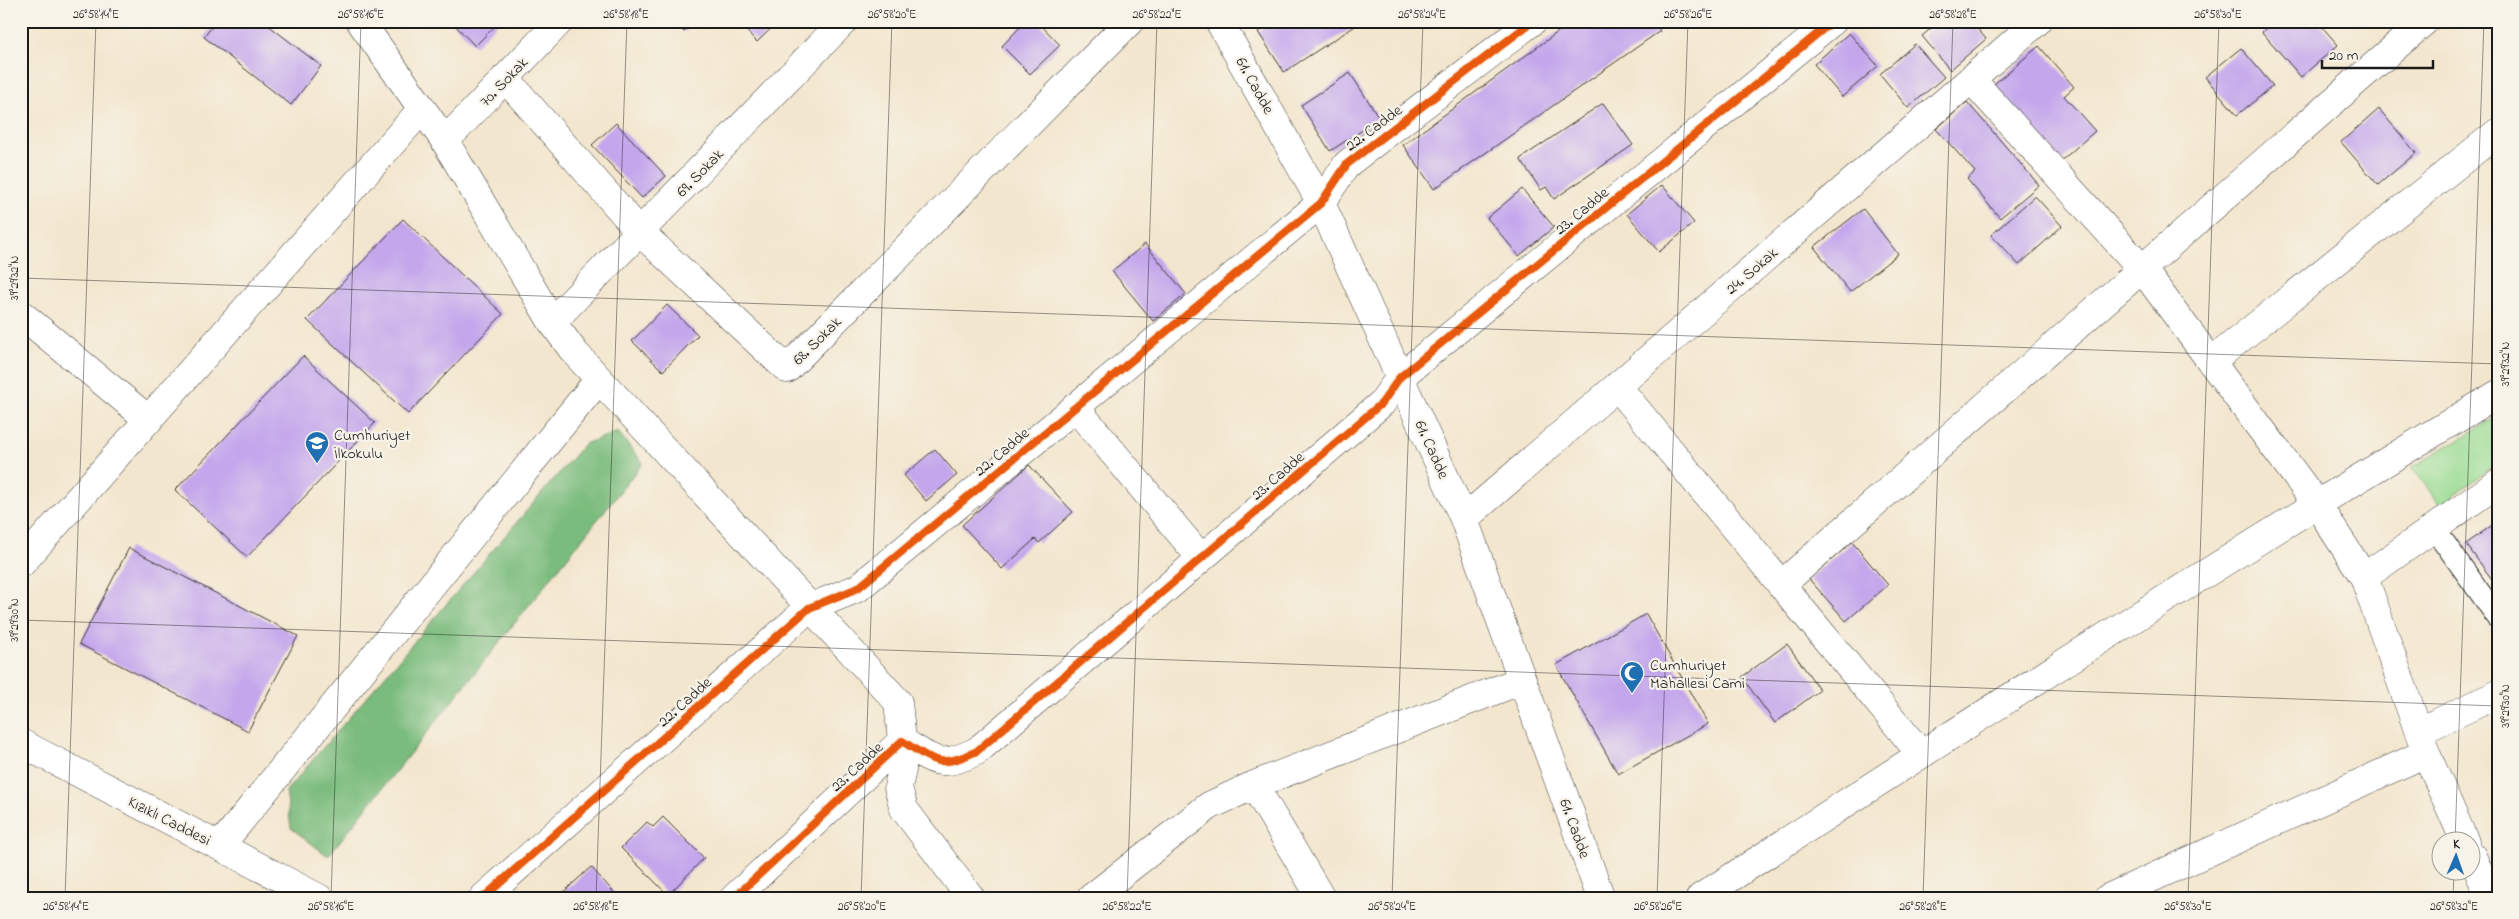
<svg xmlns="http://www.w3.org/2000/svg" width="2519" height="919" viewBox="0 0 2519 919" font-family="'Indie Flower',sans-serif">
	<style>
		.green { fill: #99dc93; stroke: #5a7c58 }
		.forest { fill: #7abc7d; stroke: #4b6c4c }
		.building { fill: #c3a6ec }
		.lines { fill: none; stroke-linecap: round; stroke-linejoin: round }
		.service-casing { stroke: #3c3a37; stroke-width: 23 }
		.minor-casing { stroke: #3c3a37; stroke-width: 29 }
		.tertiary-casing { stroke: #3c3a37; stroke-width: 29 }
		.service { stroke: #fff; stroke-width: 21 }
		.minor { stroke: #fff; stroke-width: 28 }
		.tertiary { stroke: #fff; stroke-width: 28 }
		.cycleway-casing { stroke: #f7f3e8; stroke-width: 11 }
		.cycleway { stroke: #e8590c; stroke-width: 8 }
		.ticks { fill: none; stroke: #1c1c1c; stroke-width: 1; stroke-opacity: 0.45 }
		.labels { text-anchor: middle; stroke-width: 4.5; stroke-linejoin: round; paint-order: stroke }
		.street-label { font-size: 16px; fill: #1c1c1c; stroke: #f7f3e8 }
		.poi-label { font-size: 16px; fill: #1c1c1c; stroke: #f7f3e8; text-anchor: start }
		.neatline { fill: none; stroke: #1c1c1c; stroke-width: 2 }
		.ticks-label { font-size: 12px; text-anchor: middle; fill: #1c1c1c }
	</style>
	<rect width="100%" height="100%" fill="#f7f3e8"/>
	<filter id="ink" filterUnits="userSpaceOnUse"><feTurbulence type="fractalNoise" baseFrequency=".02" numOctaves="2"/><feDisplacementMap in="SourceGraphic" scale="10" xChannelSelector="R" yChannelSelector="G"/><feConvolveMatrix kernelMatrix="1 2 1 2 8 2 1 2 1" color-interpolation-filters="sRGB"/></filter>
	<filter id="wash" filterUnits="userSpaceOnUse"><feTurbulence type="fractalNoise" baseFrequency=".0096" numOctaves="4" result="noise"/><feDisplacementMap in="SourceGraphic" scale="20" xChannelSelector="R" yChannelSelector="G"/><feGaussianBlur stdDeviation="1.12" result="paint"/><feColorMatrix in="noise" values="0 0 0 0 0 0 0 0 0 0 0 0 0 0 0 0 0 1.4 0 .05"/><feComposite in="paint" operator="in"/></filter>
	<g filter="url(#wash)">
		<rect width="100%" height="100%" fill="#f3e6ce"/>
		<path class="green" d="M2498,416V462L2440,505L2412,467Z"/>
		<path class="forest" d="M618,432L643,463L328,856L291,828L286,791L584,444Z"/>
		<g id="blocks">
			<path class="building" d="M216,21H263L321,66L291,105L204,37Z
				M451,21H500L475,46Z
				M673,21H695L684,32Z
				M737,21H779L757,42Z
				M1026,21H1037L1060,45L1030,74L1002,46Z
				M1274,21H1363L1284,72L1258,32Z
				M1573,21H1653L1660,31L1434,189L1403,145Z
				M1940,21H1971L1986,39L1950,70L1922,36Z
				M2274,21H2317L2338,45L2301,77L2262,32Z
				M1849,33L1878,66L1842,97L1814,64Z
				M1915,44L1944,77L1908,108L1880,74Z
				M2039,46L2074,87L2064,96L2095,131L2061,161L1994,84Z
				M2241,48L2273,86L2237,115L2205,77Z
				M1350,73L1380,119L1330,151L1301,105Z
				M1967,102L2039,185L2000,218L1967,179L1975,172L1936,129Z
				M1603,103L1633,145L1554,199L1546,187L1541,190L1520,159Z
				M2379,109L2416,153L2378,185L2341,142Z
				M616,123L666,176L642,198L592,145Z
				M1662,185L1694,223L1659,252L1627,214Z
				M1522,189L1554,227L1519,256L1487,218Z
				M2035,196L2062,226L2019,265L1991,235Z
				M1863,209L1898,254L1850,292L1814,247Z
				M403,219L503,314L408,414L307,320Z
				M1145,244L1186,294L1153,321L1112,271Z
				M667,305L698,335L663,371L632,341Z
				M303,356L375,423L247,557L175,490Z
				M935,449L957,475L926,501L904,475Z
				M1029,465L1073,512L1039,543L1035,539L1002,569L962,525Z
				M2498,521V579L2494,582L2466,544Z
				M1852,542L1888,585L1846,621L1809,579Z
				M129,548L298,636L248,731L79,644Z
				M1646,614L1708,724L1618,774L1556,665Z
				M1787,644L1820,690L1775,723L1742,677Z
				M663,817L704,858L668,895L621,848L647,822L653,827Z
				M591,867L619,898H557Z"/>
		</g>
	</g>
	<g filter="url(#ink)">
		<use href="#blocks" fill-opacity="0" stroke="#3c3a37" stroke-width="1"/>
		<g class="lines">
			<g class="service-casing">
				<path id="service" d="M2434,528L2498,618"/>
			</g>
			<g class="minor-casing">
				<path id="minor" d="M360,21L445,141L552,322L575,353L898,702L902,741V770L898,787L904,809L971,898
					M505,78L640,232L787,369L1130,21
					M1971,79L2143,270L2316,503L2364,577L2498,483
					M445,141L560,21
					M21,314L149,420
					M552,322L844,21
					M2211,362L2498,132
					M1617,386L1921,754
					M1075,407L1201,558
					M1464,519L2038,21
					M21,564L422,109
					M2364,577L2426,753L2465,842
					M1781,585L2425,21
					M2420,731L2498,694
					M1254,785L1522,680
					M220,846L599,379
					M2472,856L2490,898
					M483,898L809,608L858,588L1321,203L1347,164L1533,21
					M734,898L902,741C936,762 939,769 977,751L1382,403L1400,377L1833,21
					M1091,898L1209,806L1254,785L1321,898
					M1700,898C1963,726 2228,556 2498,394
					M2108,898L2426,753"/>
			</g>
			<g class="tertiary-casing">
				<path id="tertiary" d="M1219,21L1321,203L1464,519L1601,898
					M21,743L319,898"/>
			</g>
			<use href="#service" class="service"/>
			<use href="#minor" class="minor"/>
			<use href="#tertiary" class="tertiary"/>
			<g class="cycleway-casing">
				<path id="cycleway" d="M483,898L809,608L858,588L1321,203L1347,164L1533,21
					M734,898L902,741C936,762 939,769 977,751L1382,403L1400,377L1833,21"/>
			</g>
			<use href="#cycleway" class="cycleway"/>
		</g>
	</g>
	<path class="ticks" d="M2488,21L2498,22M21,278L2498,364M21,620L2498,706M2455,842L2484,21M65,898L96,21M331,898L361,21M596,898L627,21M861,898L892,21M1127,898L1157,21M1392,898L1423,21M1657,898L1688,21M1923,898L1953,21M2188,898L2219,21M2453,898L2454,872"/>
	<defs>
		<g id="school-pin" transform="scale(1.25)"><path d="M0 17L-7.5 6A9.5 9.5 0 1 1 7.5 6Z" fill="#1f6fb2" stroke="#f7f3e8"/><path d="M0-5L7-2L0 1L-7-2ZM-4 1L0 2.5L4 1V4Q0 6-4 4Z" fill="#fff"/></g>
		<g id="mosque-pin" transform="scale(1.25)"><path d="M0 17L-7.5 6A9.5 9.5 0 1 1 7.5 6Z" fill="#1f6fb2" stroke="#f7f3e8"/><path d="M3.5-4.9A6 6 0 1 0 3.5 4.9A5 5 0 1 1 3.5-4.9Z" fill="#fff"/></g>
	</defs>
	<g fill-rule="evenodd">
		<use href="#school-pin" x="317" y="443"/>
		<use href="#mosque-pin" x="1632" y="673"/>
	</g>
	<g class="labels">
		<g class="street-label">
			<text transform="translate(503 81) rotate(-46)" y="6">70. Sokak</text>
			<text transform="translate(1256 85) rotate(61)" y="6">61. Cadde</text>
			<text transform="translate(1373 127) rotate(-37)" y="6">22. Cadde</text>
			<text transform="translate(699 172) rotate(-46)" y="6">69. Sokak</text>
			<text transform="translate(1581 210) rotate(-40)" y="6">23. Cadde</text>
			<text transform="translate(1751 270) rotate(-41)" y="6">24. Sokak</text>
			<text transform="translate(816 340) rotate(-45)" y="6">68. Sokak</text>
			<text transform="translate(1433 449) rotate(66)" y="6">61. Cadde</text>
			<text transform="translate(1001 451) rotate(-40)" y="6">22. Cadde</text>
			<text transform="translate(1277 475) rotate(-41)" y="6">23. Cadde</text>
			<text transform="translate(684 701) rotate(-42)" y="6">22. Cadde</text>
			<text transform="translate(856 766) rotate(-43)" y="6">23. Cadde</text>
			<text transform="translate(170 820) rotate(27)" y="6">Kızıklı Caddesi</text>
			<text transform="translate(1576 828) rotate(70)" y="6">61. Cadde</text>
		</g>
		<g class="poi-label">
			<text x="334" y="440">Cumhuriyet<tspan x="334" dy="18">İlkokulu</tspan></text>
			<text x="1650" y="670">Cumhuriyet<tspan x="1650" dy="18">Mahallesi Cami</tspan></text>
		</g>
	</g>
	<rect width="2519" height="919" fill="none" stroke="#f7f3e8" stroke-width="55"/>
	<g transform="translate(2456 856) rotate(2)"><circle r="24" fill="#f7f3e8" stroke="#9f9d96"/>
	<path d="M0-4L9 19L0 12L-9 19Z" fill="#1f6fb2"/>
	<text y="-8" font-size="14" font-weight="bold" text-anchor="middle" fill="#1c1c1c">K</text>
	</g>
	<path d="M2322 60v8h111v-8" fill="none" stroke="#1c1c1c" stroke-width="2.5"/>
	<text x="2329" y="60" font-size="15" fill="#1c1c1c" stroke="#f7f3e8" stroke-width="4" paint-order="stroke">20 m</text>
	<rect x="28" y="28" width="2464" height="864" class="neatline"/>
	<g class="ticks-label">
		<text x="96" y="18">26°58'14"E</text>
		<text x="361" y="18">26°58'16"E</text>
		<text x="626" y="18">26°58'18"E</text>
		<text x="892" y="18">26°58'20"E</text>
		<text x="1157" y="18">26°58'22"E</text>
		<text x="1422" y="18">26°58'24"E</text>
		<text x="1688" y="18">26°58'26"E</text>
		<text x="1953" y="18">26°58'28"E</text>
		<text x="2218" y="18">26°58'30"E</text>
		<text transform="translate(14 278) rotate(-90)" y="4">39°29'32"N</text>
		<text transform="translate(2505 364) rotate(-90)" y="4">39°29'32"N</text>
		<text transform="translate(14 620) rotate(-90)" y="4">39°29'30"N</text>
		<text transform="translate(2505 706) rotate(-90)" y="4">39°29'30"N</text>
		<text x="66" y="910">26°58'14"E</text>
		<text x="331" y="910">26°58'16"E</text>
		<text x="596" y="910">26°58'18"E</text>
		<text x="862" y="910">26°58'20"E</text>
		<text x="1127" y="910">26°58'22"E</text>
		<text x="1392" y="910">26°58'24"E</text>
		<text x="1658" y="910">26°58'26"E</text>
		<text x="1923" y="910">26°58'28"E</text>
		<text x="2188" y="910">26°58'30"E</text>
		<text x="2454" y="910">26°58'32"E</text>
	</g>
</svg>
